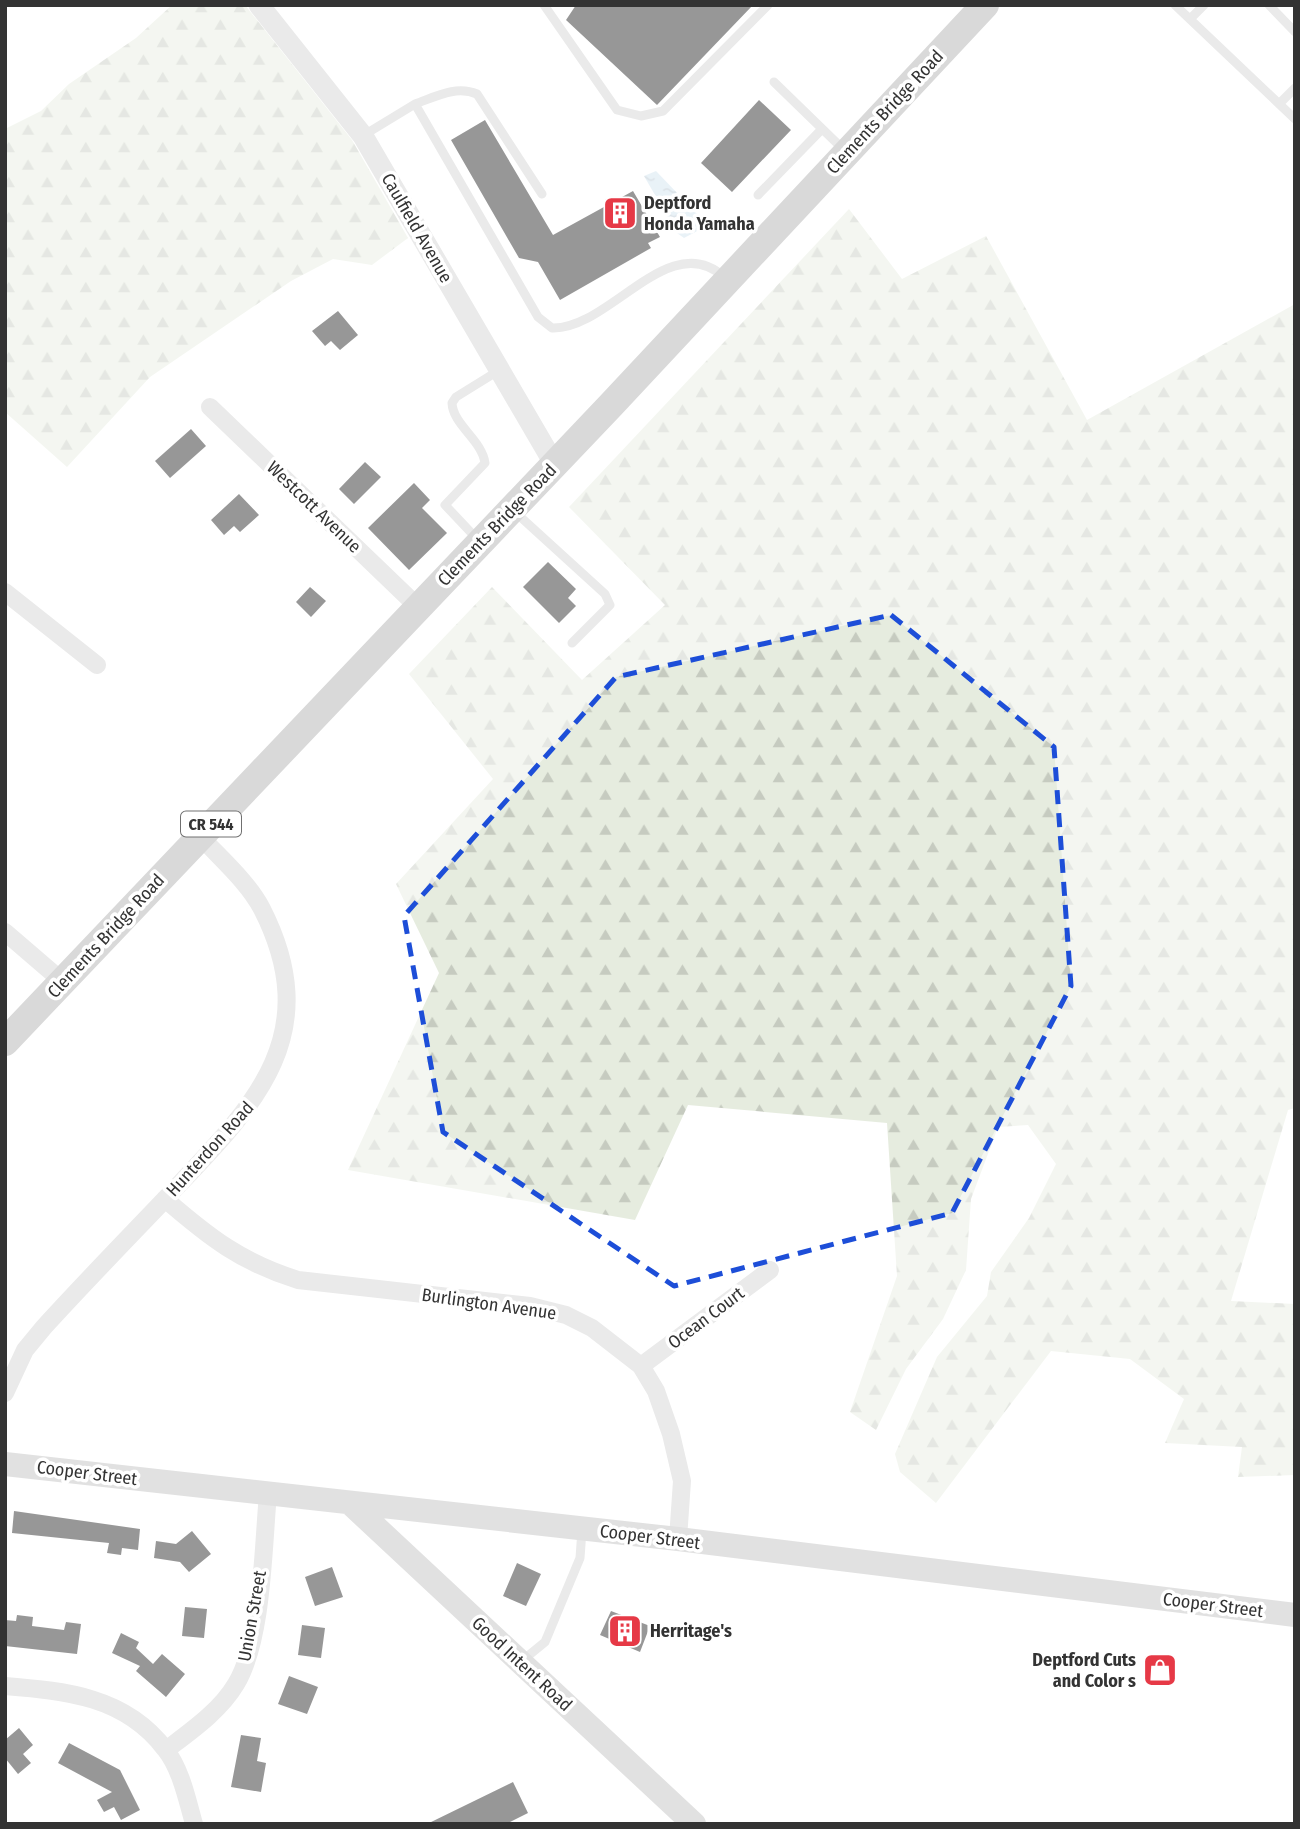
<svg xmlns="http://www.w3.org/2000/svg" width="1300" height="1829" viewBox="0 0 1300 1829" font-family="'Fira Sans Condensed',sans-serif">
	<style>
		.forest { fill: url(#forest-firs) }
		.water { fill: url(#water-ripples) }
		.building { fill: #1a1a1a }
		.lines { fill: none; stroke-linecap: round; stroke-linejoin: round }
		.service { stroke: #d0d0d0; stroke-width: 9 }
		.minor { stroke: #d0d0d0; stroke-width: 18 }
		.tertiary { stroke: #d0d0d0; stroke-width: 21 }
		.secondary { stroke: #bdbdbd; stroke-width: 24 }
		.primary { stroke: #ababab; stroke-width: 28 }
		.marked { fill: none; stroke: #1d4ed8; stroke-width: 5; stroke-dasharray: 14 9; stroke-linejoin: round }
		.labels { text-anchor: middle; stroke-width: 7; stroke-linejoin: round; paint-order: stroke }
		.shield { fill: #fff; stroke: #707070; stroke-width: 2 }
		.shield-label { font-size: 16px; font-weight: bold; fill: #333 }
		.street-label { font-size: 18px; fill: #333; stroke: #fff }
		.poi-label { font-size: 18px; font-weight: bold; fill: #333; stroke: #fff; text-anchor: start }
	</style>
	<defs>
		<pattern id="forest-firs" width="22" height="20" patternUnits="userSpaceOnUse" patternTransform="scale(1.75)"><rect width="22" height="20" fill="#e6ecdf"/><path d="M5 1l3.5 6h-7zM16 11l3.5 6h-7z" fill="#c6cbc0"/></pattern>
		<pattern id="water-ripples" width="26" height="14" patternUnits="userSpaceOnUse" patternTransform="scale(1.75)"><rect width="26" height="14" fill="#cfe2ee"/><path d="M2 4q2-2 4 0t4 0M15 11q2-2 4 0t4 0" fill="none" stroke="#b2c2cd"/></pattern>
	</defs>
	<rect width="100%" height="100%" fill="#fff"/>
	<path class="forest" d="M172,5H245L352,140L408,238L372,265L333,259L291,281L150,377L67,467L5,412V129L41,111L69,84L136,38Z
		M849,209L902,279L986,236L1087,420L1295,304V1108L1288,1110L1231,1301L1295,1304V1475L1238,1477L1242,1447L1165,1443L1184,1399L1130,1359L1051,1351L936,1503L900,1472L895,1454L937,1357L987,1296L991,1272L1029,1218L1056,1164L1028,1125L998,1127L971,1199L966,1270L943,1319L906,1369L876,1430L850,1412L897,1276L887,1123L688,1105L635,1220L348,1170L439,973L396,884L493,779L409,674L492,587L582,680L665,605L569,507Z"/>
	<path class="water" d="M656,171L704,221L703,228L684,238L677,233L644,176Z"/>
	<path class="building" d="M576,5H753L657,105L566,20Z
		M759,100L791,130L732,192L701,163Z
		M485,120L553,235L633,191L660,237L648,243L651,248L560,300L538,262L519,258L451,140Z
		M338,311L358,335L340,350L331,341L325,346L312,331Z
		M191,429L206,446L170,478L155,461Z
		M365,462L381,477L354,504L339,489Z
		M414,483L430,500L422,508L447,533L409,570L368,528Z
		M239,494L259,515L240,532L234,526L224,535L211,520Z
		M548,562L576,589L568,598L576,606L559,623L523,587Z
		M310,587L326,601L311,617L296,602Z
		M14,1511L140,1529L138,1550L122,1548L121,1555L107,1553L109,1543L12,1533Z
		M192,1531L211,1554L189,1572L180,1562L154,1558L156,1541L176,1544Z
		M517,1563L541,1574L526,1606L503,1596Z
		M332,1567L343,1597L315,1606L305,1577Z
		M185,1607L207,1609L204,1638L182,1636Z
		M611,1611L650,1626L640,1652L600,1635Z
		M17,1615L33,1617L32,1626L64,1630L66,1622L81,1624L77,1654L5,1646V1620L16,1621Z
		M302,1625L325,1628L321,1658L298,1655Z
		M121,1633L139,1642L136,1648L153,1664L162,1654L185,1674L166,1697L136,1671L140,1666L112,1653Z
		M289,1676L318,1687L307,1714L278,1704Z
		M19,1728L33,1745L23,1754L31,1763L18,1774L5,1758V1740Z
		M241,1735L261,1738L257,1761L266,1763L261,1792L231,1787Z
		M69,1743L120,1770L140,1810L121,1820L114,1807L104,1812L97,1800L112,1792L58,1763Z
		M513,1782L528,1813L506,1824H427Z"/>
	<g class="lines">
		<path class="service" d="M544,5L617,110L641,116L663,111L768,5
			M1175,5L1295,119
			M1269,5L1295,32
			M1190,19L1204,5
			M774,82L845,151
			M415,104C435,97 456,85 477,94L542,194
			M1279,104L1295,88
			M364,135L415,104L538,317L552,328C609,330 669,227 724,277
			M758,195L822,129
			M515,512L605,594L610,605L572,643
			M478,540L445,505L485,463C482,440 453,425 452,403L456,397L498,371
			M523,1660L545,1642L580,1558L582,1530"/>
		<path class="minor" d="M210,407L418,607
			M5,592L97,665
			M5,932L62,981
			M165,1199C210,1238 241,1262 298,1280L530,1306L566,1315L592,1328L641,1366L656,1391L671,1434L682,1481L678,1539
			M641,1366L770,1270
			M5,1393L25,1350L44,1327C85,1282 127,1239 169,1195C252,1108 327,1037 262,909C248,882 221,859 200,836
			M5,1686C65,1691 125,1696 165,1749C181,1769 187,1799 194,1824
			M166,1750C191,1731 220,1711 236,1684C263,1639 263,1546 268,1494"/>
		<path class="tertiary" d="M259,5L363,136L555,465"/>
		<path class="secondary" d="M5,1464L678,1539L1295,1615
			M351,1504L694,1824"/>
		<path class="primary" d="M5,1042L611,405L985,5"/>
	</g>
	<path d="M0 0H1300V1829H0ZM891,615L1054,747L1071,986L952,1213L674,1286L443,1132L404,916L616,677Z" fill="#fff" fill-opacity=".55" fill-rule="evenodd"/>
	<path class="marked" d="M891,615L1054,747L1071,986L952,1213L674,1286L443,1132L404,916L616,677Z"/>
	<defs>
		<g id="building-square" transform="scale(1.75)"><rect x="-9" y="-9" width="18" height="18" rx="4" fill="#e63946" stroke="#fff"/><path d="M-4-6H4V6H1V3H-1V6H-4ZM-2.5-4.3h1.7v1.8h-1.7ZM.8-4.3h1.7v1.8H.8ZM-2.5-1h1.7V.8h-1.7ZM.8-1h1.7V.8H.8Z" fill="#fff"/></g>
		<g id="shop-square" transform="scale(1.75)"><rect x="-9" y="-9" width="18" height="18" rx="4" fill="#e63946" stroke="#fff"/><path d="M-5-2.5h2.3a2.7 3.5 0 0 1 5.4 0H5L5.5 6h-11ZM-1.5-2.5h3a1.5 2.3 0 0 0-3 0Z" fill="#fff"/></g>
	</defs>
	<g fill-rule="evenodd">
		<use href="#building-square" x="620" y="213"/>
		<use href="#building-square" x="625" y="1631"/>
		<use href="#shop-square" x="1160" y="1670"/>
	</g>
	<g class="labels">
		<rect class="shield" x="181" y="811.5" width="60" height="25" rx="5"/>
		<g class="shield-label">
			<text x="211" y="830">CR 544</text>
		</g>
		<g class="street-label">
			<text transform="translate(885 112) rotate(-47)" y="6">Clements Bridge Road</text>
			<text transform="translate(417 228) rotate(60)" y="6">Caulfield Avenue</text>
			<text transform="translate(314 507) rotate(44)" y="6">Westcott Avenue</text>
			<text transform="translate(497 525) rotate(-46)" y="6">Clements Bridge Road</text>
			<text transform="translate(106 936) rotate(-47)" y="6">Clements Bridge Road</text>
			<text transform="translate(210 1149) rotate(-48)" y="6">Hunterdon Road</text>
			<text transform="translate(489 1304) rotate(8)" y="6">Burlington Avenue</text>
			<text transform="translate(706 1318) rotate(-37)" y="6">Ocean Court</text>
			<text transform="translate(87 1473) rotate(7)" y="6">Cooper Street</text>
			<text transform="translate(650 1537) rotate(7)" y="6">Cooper Street</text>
			<text transform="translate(1213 1605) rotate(7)" y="6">Cooper Street</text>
			<text transform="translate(252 1616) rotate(-80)" y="6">Union Street</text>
			<text transform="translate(522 1664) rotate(43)" y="6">Good Intent Road</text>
		</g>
		<g class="poi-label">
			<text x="644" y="209">Deptford<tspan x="644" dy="21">Honda Yamaha</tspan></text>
			<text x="650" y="1637">Herritage's</text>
			<text x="1136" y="1666" text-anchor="end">Deptford Cuts<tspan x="1136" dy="21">and Color s</tspan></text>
		</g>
	</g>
	<rect width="1300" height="1829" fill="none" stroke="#333333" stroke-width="14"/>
</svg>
